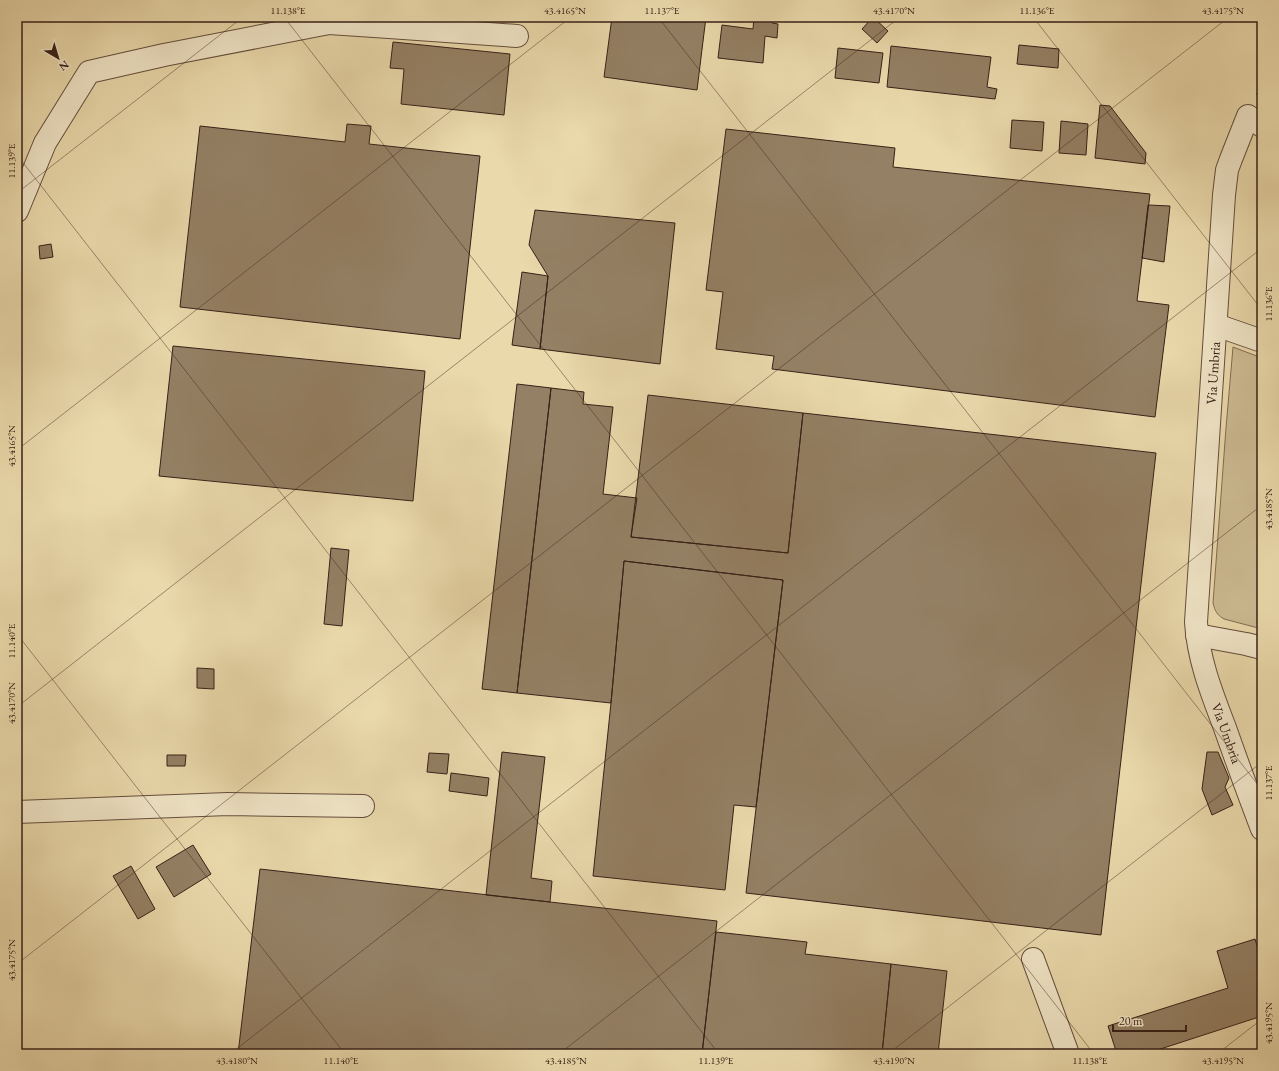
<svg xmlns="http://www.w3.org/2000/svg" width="1279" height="1071" viewBox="0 0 1279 1071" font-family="'EB Garamond',serif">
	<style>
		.green { fill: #ccba92; stroke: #826d55 }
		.building { fill: #948064; stroke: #372018 }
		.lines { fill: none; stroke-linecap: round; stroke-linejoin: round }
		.minor-casing { stroke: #644e3d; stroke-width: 24 }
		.path { stroke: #372018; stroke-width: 2.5; stroke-dasharray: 1 2; stroke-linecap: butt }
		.minor { stroke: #f1e6c8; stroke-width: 22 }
		.ticks { fill: none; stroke: #372018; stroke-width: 1; stroke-opacity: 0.45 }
		.labels { text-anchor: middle; stroke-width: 4; stroke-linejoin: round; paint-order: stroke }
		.street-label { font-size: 14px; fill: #372018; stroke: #f1e6c8 }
		.neatline { fill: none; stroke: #372018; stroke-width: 1.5 }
		.ticks-label { font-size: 10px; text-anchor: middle; fill: #372018 }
	</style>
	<rect width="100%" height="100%" fill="#ead9ab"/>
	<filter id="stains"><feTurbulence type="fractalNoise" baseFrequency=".005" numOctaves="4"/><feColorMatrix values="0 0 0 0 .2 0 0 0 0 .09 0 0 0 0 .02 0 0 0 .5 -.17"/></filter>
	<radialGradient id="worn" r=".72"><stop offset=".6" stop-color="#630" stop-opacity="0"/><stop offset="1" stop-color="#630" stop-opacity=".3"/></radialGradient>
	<path class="green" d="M1233,347L1262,358V629L1224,619C1217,615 1215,611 1213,603L1226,428Z"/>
	<path class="building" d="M612,17H706L697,90L604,77Z
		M754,17H773L772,23L778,24L777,38L765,36L763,63L718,58L722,25L753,29Z
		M873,17L888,31L877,43L862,29Z
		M393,42L510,54L504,115L401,104L404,69L390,68Z
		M1019,45L1059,49L1058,68L1017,64Z
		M891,46L991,57L987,87L997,89L995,99L887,87Z
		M838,48L883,53L879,83L835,78Z
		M1100,105L1110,106L1146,153L1145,164L1095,158Z
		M1012,120L1044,122L1042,151L1010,148Z
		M1061,121L1088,124L1086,155L1059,153Z
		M347,124L371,126L369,144L480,156L460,339L180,307L200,126L345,142Z
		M726,129L895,148L893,167L1150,194L1137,301L1169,305L1155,417L772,369L774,356L716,349L723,292L706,290Z
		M1148,205L1170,206L1164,262L1142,258Z
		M535,210L675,223L660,364L540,349L548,276L529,245Z
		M51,244L53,257L40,259L39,246Z
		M522,272L548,276L540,349L512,345Z
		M173,346L425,371L413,501L159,476Z
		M517,384L551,388L517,693L482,689Z
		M551,388L584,392L583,404L613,407L603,494L637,498L631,537L788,553L803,413L1156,453L1101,935L746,893L783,580L624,561L611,703L517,693Z
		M648,395L803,413L788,553L631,537Z
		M331,548L349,550L342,626L324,624Z
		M624,561L783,580L756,807L734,805L725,890L593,876L611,703Z
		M197,668L214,669V689L197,688Z
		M502,752L545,757L531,878L552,881L550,902L486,895Z
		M1207,752H1218L1229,778L1225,787L1233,805L1212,815L1202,789Z
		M429,753L449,754L447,774L427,772Z
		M167,755H186L185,766H167Z
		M451,773L489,778L487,796L449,791Z
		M193,845L211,874L174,897L156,867Z
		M131,866L155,909L138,919L113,876Z
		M260,869L717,921L702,1054H238Z
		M716,932L807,942L805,954L891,964L882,1054H702Z
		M1255,939L1262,962V1008L1257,1010L1259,1017L1145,1054H1117L1108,1026L1228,988L1217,951Z
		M891,964L947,971L938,1054H882Z"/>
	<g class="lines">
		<g class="minor-casing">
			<g id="minor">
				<path id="s1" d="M1262,126L1248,116L1231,159L1227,170L1224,195L1196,622C1198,659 1212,694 1225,728C1237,762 1249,795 1262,829"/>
				<path d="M17,211L45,143L89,72L164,55L329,23L389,27L517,36"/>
				<path d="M1216,325L1262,341"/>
				<path d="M1197,635L1246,644L1262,648"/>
				<path d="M17,812L228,804L363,806"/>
				<path d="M1033,959L1068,1054"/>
			</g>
		</g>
		<path class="path" d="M1257,95L1262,85"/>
		<use href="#minor" class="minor"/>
	</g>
	<path class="ticks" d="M284,17L1094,1054M658,17L1262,790M1033,17L1262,310M17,155L719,1054M17,193L243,17M17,450L571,17M17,634L345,1054M17,707L900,17M17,964L1229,17M230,1054L1262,248M559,1054L1262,505M888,1054L1262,762M1217,1054L1262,1019"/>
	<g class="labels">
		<g class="street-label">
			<text transform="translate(1213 373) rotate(-86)" y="5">Via Umbria</text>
			<text dy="5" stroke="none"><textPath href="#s1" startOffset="644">Via Umbria</textPath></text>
		</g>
	</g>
	<rect width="1279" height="1071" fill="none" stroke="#ead9ab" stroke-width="44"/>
	<g transform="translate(58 58) rotate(142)" stroke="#f1e6c8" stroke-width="3" paint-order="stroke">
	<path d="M0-3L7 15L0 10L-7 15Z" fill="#372018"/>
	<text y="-6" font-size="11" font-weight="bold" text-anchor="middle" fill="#372018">N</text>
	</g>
	<path d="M1113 1025v6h73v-6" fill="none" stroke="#372018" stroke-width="2"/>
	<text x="1119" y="1025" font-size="12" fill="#372018" stroke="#f1e6c8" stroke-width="3" paint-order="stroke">20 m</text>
	<rect x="22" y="22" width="1235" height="1027" class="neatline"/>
	<g class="ticks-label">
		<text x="288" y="14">11.138°E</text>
		<text x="565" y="14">43.4165°N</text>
		<text x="662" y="14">11.137°E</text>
		<text x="894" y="14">43.4170°N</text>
		<text x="1037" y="14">11.136°E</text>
		<text x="1223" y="14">43.4175°N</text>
		<text transform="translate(11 161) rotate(-90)" y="4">11.139°E</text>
		<text transform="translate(1268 304) rotate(-90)" y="4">11.136°E</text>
		<text transform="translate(11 446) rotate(-90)" y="4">43.4165°N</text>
		<text transform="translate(1268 509) rotate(-90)" y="4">43.4185°N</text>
		<text transform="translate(11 641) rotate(-90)" y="4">11.140°E</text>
		<text transform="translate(11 703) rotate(-90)" y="4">43.4170°N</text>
		<text transform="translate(1268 783) rotate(-90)" y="4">11.137°E</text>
		<text transform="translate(11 960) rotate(-90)" y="4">43.4175°N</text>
		<text transform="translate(1268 1023) rotate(-90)" y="4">43.4195°N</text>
		<text x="237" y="1064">43.4180°N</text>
		<text x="341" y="1064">11.140°E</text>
		<text x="566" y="1064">43.4185°N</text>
		<text x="716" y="1064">11.139°E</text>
		<text x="894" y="1064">43.4190°N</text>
		<text x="1090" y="1064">11.138°E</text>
		<text x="1223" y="1064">43.4195°N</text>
	</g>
	<rect width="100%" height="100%" filter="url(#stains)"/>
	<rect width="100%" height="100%" fill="url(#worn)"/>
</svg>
